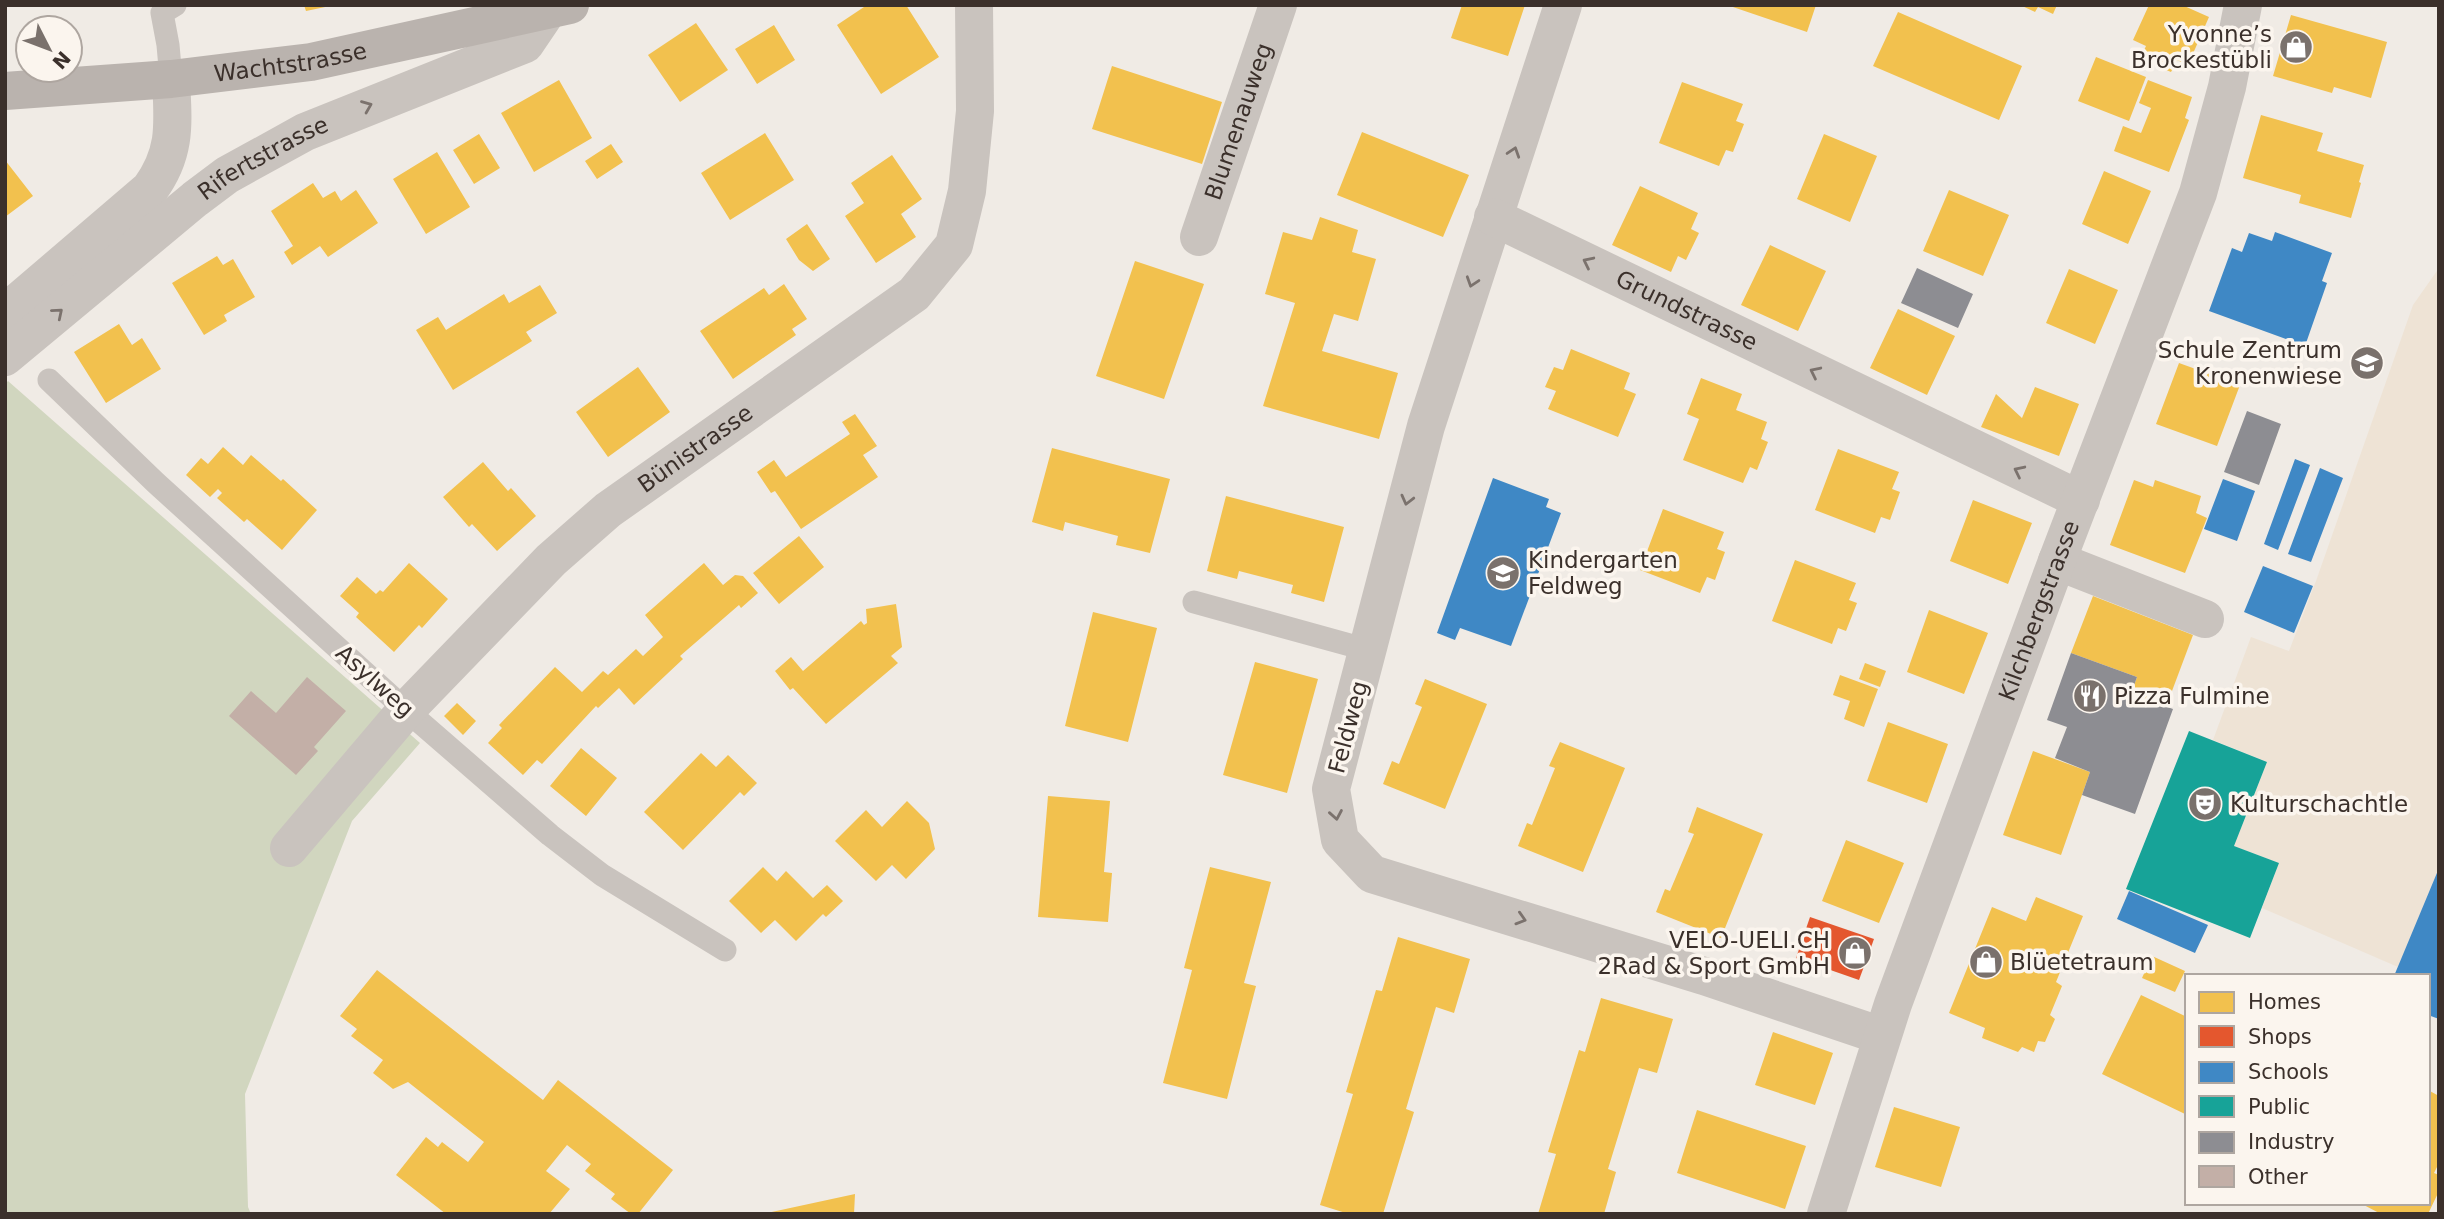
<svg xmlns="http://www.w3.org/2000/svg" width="2444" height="1219" viewBox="0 0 2444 1219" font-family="'DejaVu Sans',sans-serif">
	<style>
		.green { fill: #d1d6bf }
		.plaza { fill: #eee3d5 }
		.homes { fill: #f2c14e }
		.shops { fill: #e4572e }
		.schools { fill: #3f88c5 }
		.public { fill: #17a398 }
		.industry { fill: #8d8d92 }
		.building { fill: #c3afa7 }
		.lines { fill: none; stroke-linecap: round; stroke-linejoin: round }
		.service { stroke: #c9c3be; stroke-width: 23 }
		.minor { stroke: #c9c3be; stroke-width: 38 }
		.tertiary { stroke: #c9c3be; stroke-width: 38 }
		.secondary { stroke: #bab3ae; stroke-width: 38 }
		.oneway { stroke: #7b726d }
		.labels { text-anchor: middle; stroke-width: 7; stroke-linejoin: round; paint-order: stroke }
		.poi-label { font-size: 23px; fill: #3b302b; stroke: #fbf5ee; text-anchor: start }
		.street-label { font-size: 23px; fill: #3b302b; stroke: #fbf5ee }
	</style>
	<rect width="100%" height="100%" fill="#f0ebe5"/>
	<path class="green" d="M8,381L420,743L352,821L245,1094L248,1207L251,1214H5V384Z"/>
	<path class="plaza" d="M2439,268V868L2398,967L2262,908L2279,863L2234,846L2267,762L2213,740L2251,637L2289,651L2316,581L2413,305Z"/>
	<path class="homes" d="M304,5H330V6L306,11Z
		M867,5H906L939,57L881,94L837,25Z
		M1462,5H1525L1508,56L1451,38Z
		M1727,5H1816L1807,32Z
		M2020,5H2057L2053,14L2038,7L2035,12Z
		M2149,5H2182L2209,17L2188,65L2177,60L2171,72L2140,59L2146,46L2133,40Z
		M1898,12L2022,66L1999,120L1873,66Z
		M2291,15L2387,42L2371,98L2334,87L2332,93L2273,76Z
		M696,23L728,70L680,102L648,55Z
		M774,25L795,60L757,84L735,49Z
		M2096,57L2146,77L2129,121L2078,101Z
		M1112,66L1222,102L1202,164L1092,129Z
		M559,80L592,138L534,172L501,113Z
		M2148,80L2192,97L2185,118L2189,120L2169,172L2114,151L2123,126L2141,133L2151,108L2139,103Z
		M1682,82L1743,104L1736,121L1744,124L1733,152L1726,150L1719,166L1659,143Z
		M2261,115L2323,133L2317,151L2364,165L2359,182L2361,183L2351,218L2299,203L2301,195L2243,178Z
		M1362,132L1469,175L1443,237L1337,195Z
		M765,133L794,180L730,220L701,173Z
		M479,134L500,168L474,184L453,150Z
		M1824,134L1877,156L1850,222L1797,199Z
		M611,144L623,162L597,179L585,161Z
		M437,152L470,207L426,234L393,179Z
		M892,155L922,199L901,214L916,237L876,263L845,216L864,203L851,183Z
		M5,160L33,196L5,217Z
		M2104,171L2151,191L2128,244L2082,224Z
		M313,183L323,198L335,191L341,201L356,190L378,223L328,257L320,246L292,265L284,252L293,246L271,211Z
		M1640,186L1698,213L1691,229L1699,233L1686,260L1678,256L1671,272L1612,245Z
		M1949,190L2009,215L1983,276L1923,251Z
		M1320,217L1358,230L1352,252L1376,259L1358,321L1334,314L1322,351L1398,373L1379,439L1263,406L1295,303L1265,294L1283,232L1312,240Z
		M807,224L830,259L813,271L799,260L786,239Z
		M1770,245L1826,271L1798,331L1741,305Z
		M217,256L223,265L233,259L255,297L224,315L227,321L204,335L172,283Z
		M1135,261L1204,284L1164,399L1096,376Z
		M2069,269L2118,290L2095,344L2046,323Z
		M784,284L807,319L792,329L796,335L733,379L700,331L764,288L769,295Z
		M540,285L557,313L526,332L532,341L453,390L416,330L438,317L446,330L504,294L509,303Z
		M1898,309L1955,336L1927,395L1870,368Z
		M119,324L132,345L142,338L161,369L106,403L74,352Z
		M1571,349L1630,373L1624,389L1636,394L1618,437L1548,409L1556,391L1545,387L1554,367L1563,370Z
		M2179,363L2240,385L2217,446L2156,424Z
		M638,367L670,412L608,457L576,412Z
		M1701,378L1742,394L1736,410L1767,422L1761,439L1768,442L1757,470L1750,467L1743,483L1683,460L1699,419L1687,414Z
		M2035,387L2079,404L2059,456L1981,427L1996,394L2022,418Z
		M855,414L877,446L863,455L878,477L801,529L775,491L771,493L757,472L774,460L786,477L850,434L842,422Z
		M223,447L243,465L251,455L281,481L283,479L317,510L282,550L247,519L244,522L217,498L222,493L218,489L210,497L186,475L201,458L208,464Z
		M1052,448L1170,479L1150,553L1116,545L1118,536L1065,522L1063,531L1032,522Z
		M1838,449L1899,472L1892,489L1900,492L1890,520L1881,517L1875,533L1815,510Z
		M483,462L508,491L511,488L536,516L497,551L472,524L469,527L443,497Z
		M2134,480L2153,487L2155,480L2201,496L2196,513L2207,518L2185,573L2110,545Z
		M1226,496L1344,527L1324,602L1291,593L1293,585L1239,571L1237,579L1207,571Z
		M1973,500L2032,523L2008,584L1950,561Z
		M1663,509L1724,532L1717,549L1725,552L1715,580L1707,577L1700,593L1640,570Z
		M799,536L824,567L779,604L753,573Z
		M1795,560L1856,583L1849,600L1857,603L1846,631L1838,628L1832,644L1772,621Z
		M409,563L448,599L422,628L419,625L394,652L356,617L359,613L340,596L357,577L376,594L380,590L383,592Z
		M704,563L723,585L735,575L743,576L758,593L741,608L739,605L680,656L683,659L634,705L619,688L598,708L596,706L542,764L537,760L523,775L488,743L502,728L499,725L555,667L582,692L603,671L608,675L636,649L643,656L663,637L645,615Z
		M2093,596L2193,635L2166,707L2131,694L2137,677L2071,653Z
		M896,604L902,647L891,656L898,663L826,724L793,688L790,690L775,671L791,657L803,671L861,621L864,625L867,623L866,609Z
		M1929,610L1988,633L1964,694L1907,672Z
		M1093,612L1157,628L1128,742L1065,726Z
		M1255,662L1318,679L1287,793L1223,775Z
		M1865,663L1886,671L1880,687L1859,679Z
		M1840,675L1878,689L1864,727L1844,719L1850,701L1833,695Z
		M1425,679L1487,704L1445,809L1383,784L1392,761L1399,764L1422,707L1415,704Z
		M457,703L476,721L463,735L444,716Z
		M1888,722L1948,744L1927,803L1867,781Z
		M1560,742L1625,768L1583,872L1518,846L1527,823L1532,825L1555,768L1549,766Z
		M581,748L617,778L586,816L550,786Z
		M2033,751L2090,772L2061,855L2003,835Z
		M701,753L716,767L728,755L757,783L744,796L740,792L683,850L644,812Z
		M1048,796L1110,801L1104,872L1112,873L1108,922L1038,917Z
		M907,801L929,823L935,849L906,879L892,865L876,881L835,841L866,810L882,827Z
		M1697,807L1763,834L1721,938L1656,912L1665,889L1670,891L1694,834L1688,832Z
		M1846,840L1904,863L1879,923L1822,901Z
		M763,867L777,881L786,871L813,898L827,885L843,901L826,917L823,914L796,941L775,920L761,933L729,901Z
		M1210,867L1271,882L1244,983L1256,986L1227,1099L1163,1083L1192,970L1184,968Z
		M2036,897L2083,916L2056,982L2062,986L2050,1015L2055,1019L2045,1042L2038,1041L2034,1052L2022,1047L2018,1052L1982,1038L1985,1028L1949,1013L1992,907L2026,921Z
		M1398,937L1470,959L1454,1013L1436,1007L1406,1109L1414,1112L1383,1214H1349L1320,1205L1353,1094L1346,1092L1376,990L1382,991Z
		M2152,956L2185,971L2175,992L2142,978Z
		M377,970L543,1100L558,1080L673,1170L638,1214H631L611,1199L615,1194L585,1171L591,1164L567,1145L546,1171L570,1189L549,1214H446L396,1175L426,1137L438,1147L442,1142L468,1162L484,1142L408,1082L393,1089L373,1073L383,1060L351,1036L357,1029L340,1016Z
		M2141,995L2187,1017L2185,1114L2102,1074Z
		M1601,998L1673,1019L1657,1073L1639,1068L1608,1169L1616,1172L1604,1214H1538L1556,1154L1548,1152L1579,1050L1585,1052Z
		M1773,1032L1833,1053L1815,1105L1755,1085Z
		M2428,1090L2439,1096V1163L2434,1173L2439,1175V1191L2428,1214H2381L2360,1203H2428Z
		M1894,1107L1960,1127L1941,1187L1875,1167Z
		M1697,1110L1806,1146L1785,1209L1677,1173Z
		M855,1194L854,1214H767V1213Z"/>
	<path class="shops" d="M1810,917L1874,939L1859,980L1796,958Z"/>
	<path class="schools" d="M2275,232L2332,253L2322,281L2327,283L2305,346L2209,311L2232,248L2242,252L2249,233L2272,241Z
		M2295,459L2310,465L2278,550L2264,544Z
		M2320,468L2343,478L2311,562L2288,554Z
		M1493,478L1549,499L1546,507L1561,513L1511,646L1460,628L1455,640L1437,633Z
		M2223,479L2255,491L2237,541L2204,529Z
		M2263,566L2313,586L2294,633L2244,612Z
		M2439,868V1019L2428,1015V976H2394Z
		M2129,891L2208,925L2195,953L2117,919Z"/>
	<path class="public" d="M2189,731L2267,762L2234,846L2279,863L2250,938L2126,889Z"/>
	<path class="industry" d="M1917,268L1973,294L1958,328L1901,303Z
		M2247,411L2281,424L2259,485L2224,472Z
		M2071,653L2137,677L2131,694L2173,709L2135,814L2082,795L2090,772L2055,758L2067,727L2047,720Z"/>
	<path class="building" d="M307,677L346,711L314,747L318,751L296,775L229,716L251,691L276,713Z"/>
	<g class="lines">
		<path class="service" d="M171,79L168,45L162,13L175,5
			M49,380L156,483L406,710L550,835L602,875L725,950
			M1194,602L1368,650"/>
		<g class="minor">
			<path d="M1563,5L1426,426L1331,789L1340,840L1372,874L1704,976L1882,1036"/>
			<path id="s1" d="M1493,217L2081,500"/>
			<path id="s2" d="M1199,237L1278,5"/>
			<path d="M5,313L150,189C177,152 173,123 171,79"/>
			<path id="s3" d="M5,357L195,199L227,175L305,132L525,44L548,10"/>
			<path d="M2057,561L2205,619"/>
			<path id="s4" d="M289,848L406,710L551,560L608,510L914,294L954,245L967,191L975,111L974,5"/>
		</g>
		<path class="tertiary" id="s5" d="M1826,1214L1893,1004L2057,561L2198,193L2227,87L2243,5"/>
		<path class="secondary" id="s6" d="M5,91L171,79L311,62L570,5"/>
	</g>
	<defs><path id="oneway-chevron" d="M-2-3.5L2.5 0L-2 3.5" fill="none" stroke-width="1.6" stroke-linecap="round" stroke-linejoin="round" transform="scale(1.75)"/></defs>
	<g class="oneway">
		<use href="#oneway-chevron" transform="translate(367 106) rotate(-22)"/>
		<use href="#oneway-chevron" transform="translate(1514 152) rotate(-72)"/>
		<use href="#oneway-chevron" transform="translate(1588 262) rotate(-154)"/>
		<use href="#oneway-chevron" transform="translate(1472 282) rotate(108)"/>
		<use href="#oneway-chevron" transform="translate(58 313) rotate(-40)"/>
		<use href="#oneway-chevron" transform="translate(1815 372) rotate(-154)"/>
		<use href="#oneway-chevron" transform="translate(2019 471) rotate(-154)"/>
		<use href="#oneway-chevron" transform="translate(1407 500) rotate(104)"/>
		<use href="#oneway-chevron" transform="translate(1336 815) rotate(80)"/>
		<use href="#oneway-chevron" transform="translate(1521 919) rotate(17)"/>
	</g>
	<defs>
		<g id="shop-disc" transform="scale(1.75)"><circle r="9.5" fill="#7a716c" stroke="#fbf5ee"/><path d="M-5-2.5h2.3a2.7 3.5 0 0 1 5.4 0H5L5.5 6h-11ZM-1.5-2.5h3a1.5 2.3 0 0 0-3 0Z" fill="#fff"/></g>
		<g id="school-disc" transform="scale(1.75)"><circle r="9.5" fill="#7a716c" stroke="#fbf5ee"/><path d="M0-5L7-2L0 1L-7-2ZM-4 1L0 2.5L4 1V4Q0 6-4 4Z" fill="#fff"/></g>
		<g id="restaurant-disc" transform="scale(1.75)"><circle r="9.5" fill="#7a716c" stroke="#fbf5ee"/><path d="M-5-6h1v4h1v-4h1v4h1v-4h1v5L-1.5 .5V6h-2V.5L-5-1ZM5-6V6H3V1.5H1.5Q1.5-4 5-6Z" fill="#fff"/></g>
		<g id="theatre-disc" transform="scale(1.75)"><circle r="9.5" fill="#7a716c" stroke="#fbf5ee"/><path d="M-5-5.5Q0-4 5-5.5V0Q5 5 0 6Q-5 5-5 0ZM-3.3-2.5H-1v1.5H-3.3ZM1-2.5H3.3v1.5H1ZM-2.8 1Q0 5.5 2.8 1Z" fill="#fff"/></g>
	</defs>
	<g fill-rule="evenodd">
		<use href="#shop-disc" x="2296" y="47"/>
		<use href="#school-disc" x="2367" y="363"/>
		<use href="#school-disc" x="1503" y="573"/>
		<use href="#restaurant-disc" x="2090" y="696"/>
		<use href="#theatre-disc" x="2205" y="804"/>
		<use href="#shop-disc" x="1855" y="953"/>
		<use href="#shop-disc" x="1986" y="962"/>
	</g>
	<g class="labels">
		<g class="poi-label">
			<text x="2272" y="42" text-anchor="end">Yvonne’s<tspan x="2272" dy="26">Brockestübli</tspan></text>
			<text x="2342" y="358" text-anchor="end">Schule Zentrum<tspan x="2342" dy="26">Kronenwiese</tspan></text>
			<text x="1528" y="568">Kindergarten<tspan x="1528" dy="26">Feldweg</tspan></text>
			<text x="2114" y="704">Pizza Fulmine</text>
			<text x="2230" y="812">Kulturschachtle</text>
			<text x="1830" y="948" text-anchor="end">VELO-UELI.CH<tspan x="1830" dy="26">2Rad &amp; Sport GmbH</tspan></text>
			<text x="2010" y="970">Blüetetraum</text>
		</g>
		<g class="street-label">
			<text dy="8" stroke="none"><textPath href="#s6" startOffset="287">Wachtstrasse</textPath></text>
			<text dy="8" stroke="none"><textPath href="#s2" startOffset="122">Blumenauweg</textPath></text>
			<text dy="8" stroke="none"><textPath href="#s3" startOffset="327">Rifertstrasse</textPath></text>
			<text dy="8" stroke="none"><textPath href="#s1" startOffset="215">Grundstrasse</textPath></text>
			<text dy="8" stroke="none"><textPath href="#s4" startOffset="572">Bünistrasse</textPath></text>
			<text dy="8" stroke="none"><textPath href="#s5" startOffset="640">Kilchbergstrasse</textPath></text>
			<text transform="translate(375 681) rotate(42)" y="8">Asylweg</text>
			<text transform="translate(1348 727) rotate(-75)" y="8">Feldweg</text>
		</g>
	</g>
	<rect width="2444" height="1219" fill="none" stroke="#3b302b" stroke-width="14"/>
	<rect x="2185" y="974" width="245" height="231" fill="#fbf5ee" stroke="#aea6a0" stroke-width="2"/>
	<rect x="2199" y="992" width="35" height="21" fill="#f2c14e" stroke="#aea6a0" stroke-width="2"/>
	<text x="2248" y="1009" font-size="21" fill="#3b302b">Homes</text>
	<rect x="2199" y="1026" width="35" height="21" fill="#e4572e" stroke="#aea6a0" stroke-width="2"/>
	<text x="2248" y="1044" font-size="21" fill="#3b302b">Shops</text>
	<rect x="2199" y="1062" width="35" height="21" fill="#3f88c5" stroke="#aea6a0" stroke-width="2"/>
	<text x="2248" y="1079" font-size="21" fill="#3b302b">Schools</text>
	<rect x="2199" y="1096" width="35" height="21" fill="#17a398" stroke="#aea6a0" stroke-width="2"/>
	<text x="2248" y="1114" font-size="21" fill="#3b302b">Public</text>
	<rect x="2199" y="1132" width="35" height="21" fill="#8d8d92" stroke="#aea6a0" stroke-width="2"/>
	<text x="2248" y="1149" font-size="21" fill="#3b302b">Industry</text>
	<rect x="2199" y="1166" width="35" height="21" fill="#c3afa7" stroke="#aea6a0" stroke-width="2"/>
	<text x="2248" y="1184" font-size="21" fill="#3b302b">Other</text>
	<g transform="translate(49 49) rotate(132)"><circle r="33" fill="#fbf5ee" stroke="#aea6a0" stroke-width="2"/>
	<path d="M0-5L12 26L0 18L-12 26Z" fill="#7a716c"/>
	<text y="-10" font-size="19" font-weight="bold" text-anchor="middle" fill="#3b302b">N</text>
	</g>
</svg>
